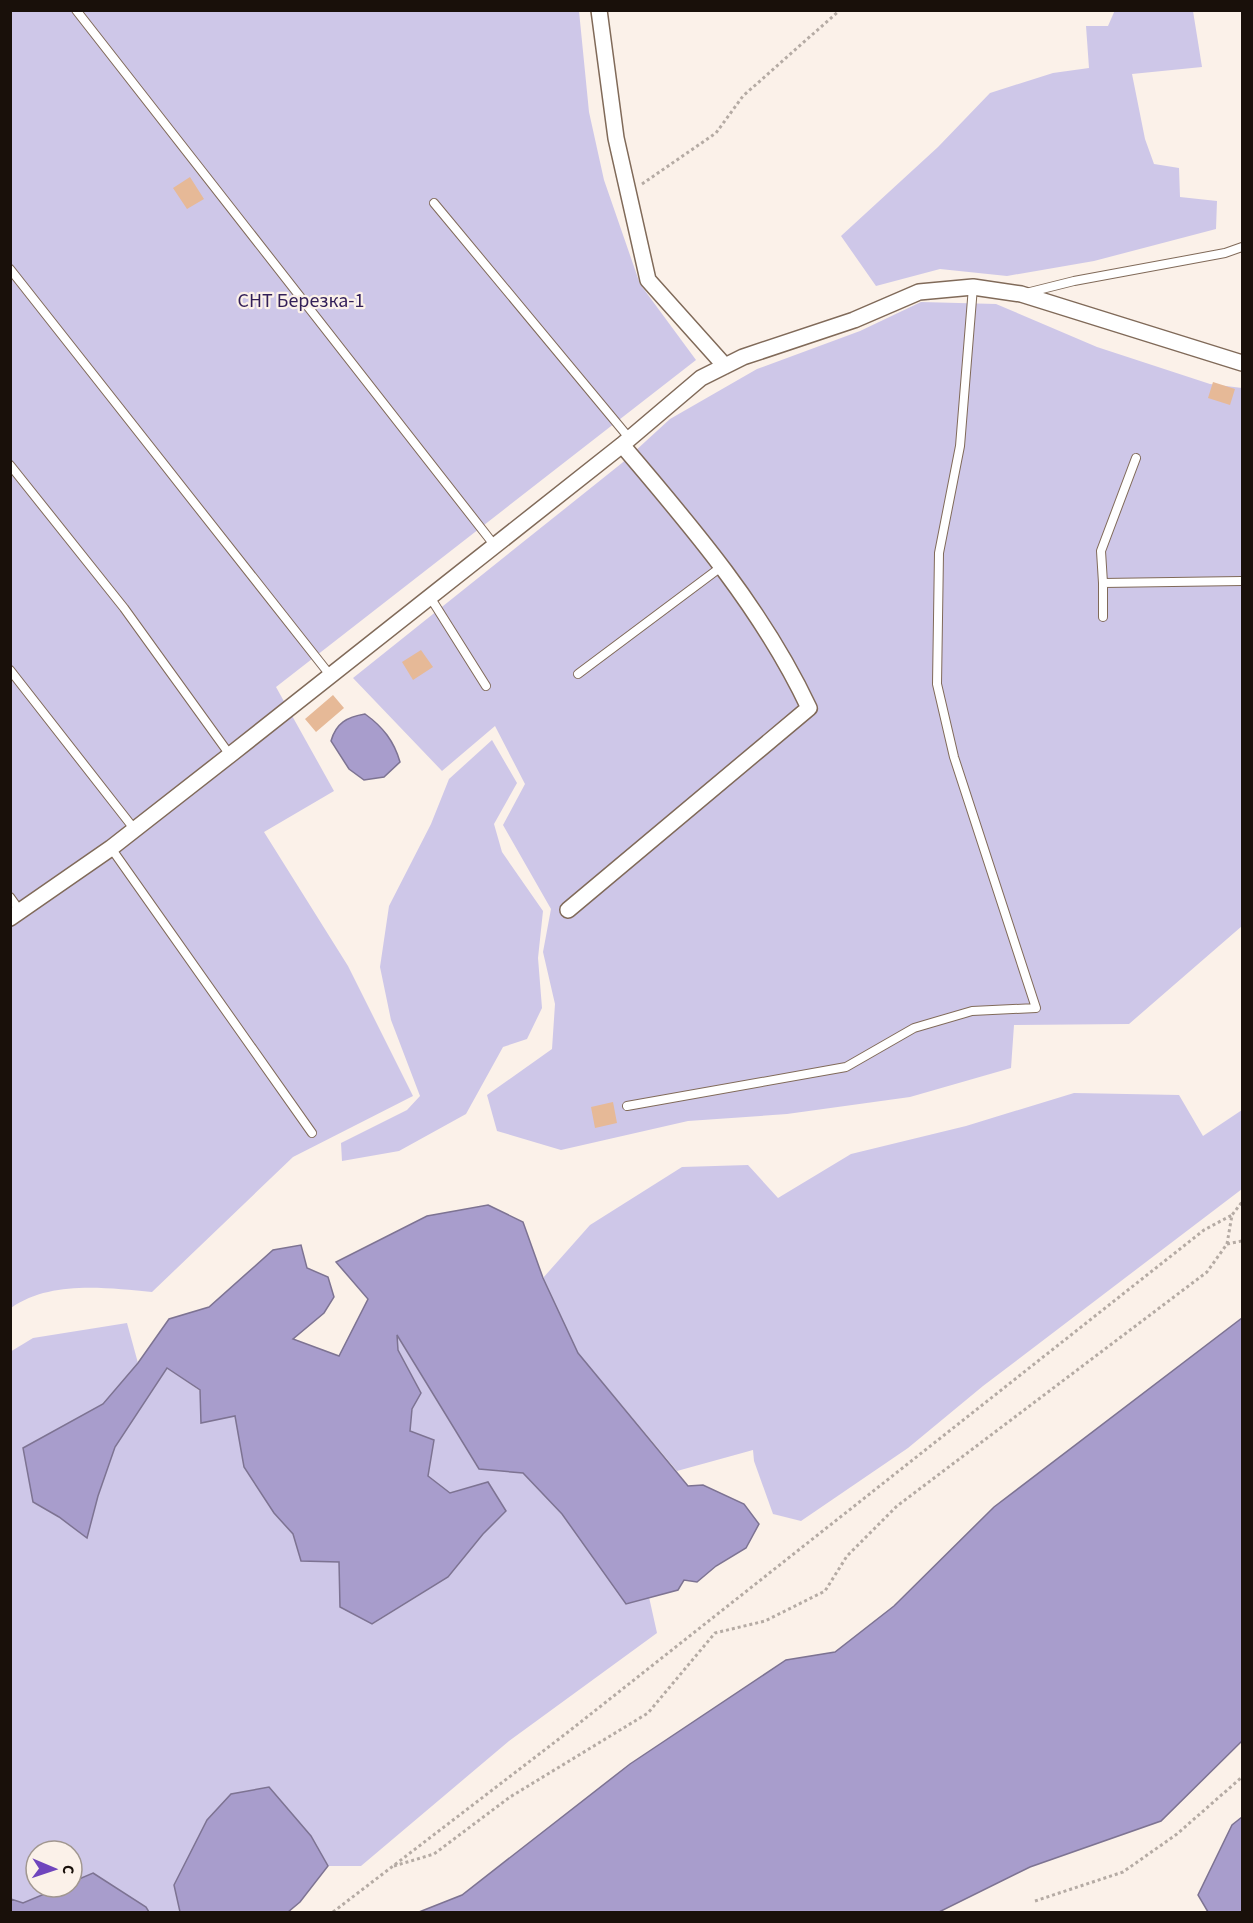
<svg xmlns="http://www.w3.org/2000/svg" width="1253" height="1923" viewBox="0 0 1253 1923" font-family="'Source Sans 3',sans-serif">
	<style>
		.green { fill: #cec7e8 }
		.water { fill: #a89dcc; stroke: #7d7392; stroke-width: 1.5 }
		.building { fill: #e6b997 }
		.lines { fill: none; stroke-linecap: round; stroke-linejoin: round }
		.service-casing { stroke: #806a59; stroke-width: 10 }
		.minor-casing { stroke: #806a59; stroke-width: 18 }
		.path { stroke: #b5aba4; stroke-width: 3; stroke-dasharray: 3 3; stroke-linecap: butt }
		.service { stroke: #fff; stroke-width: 8 }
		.minor { stroke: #fff; stroke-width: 15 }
		.labels { text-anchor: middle; stroke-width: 4.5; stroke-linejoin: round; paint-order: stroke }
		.park-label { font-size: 20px; fill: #321f58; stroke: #fbf1e9 }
	</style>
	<rect width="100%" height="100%" fill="#fbf1e9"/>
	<path class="green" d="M1115,10L1193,11L1202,67L1132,74L1145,139L1154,164L1179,168L1180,197L1217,201L1216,229L1094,261L1007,276L940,269L876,286L841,236L938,147L990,93L1053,73L1089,68L1086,26H1108Z
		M11,11H579L589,112L604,180L640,284L696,360L276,687L334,791L264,832L348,966L413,1096L293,1157L152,1292C106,1288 51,1280 11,1308Z
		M921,302L996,304L1097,347L1210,384L1242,388V926L1129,1024L1014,1025L1011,1068L910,1097L787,1114L688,1121L561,1150L497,1131L487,1095L552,1049L555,1004L543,952L551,909L503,825L525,784L495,726L442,771L353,678L622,463L670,419L757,369L860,331Z
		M492,740L517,783L494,824L502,852L543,911L538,958L542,1008L527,1039L503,1047L466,1114L399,1151L342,1161L341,1143L407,1110L420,1096L391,1020L380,967L389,906L431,824L449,779Z
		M1074,1093L1179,1095L1203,1136L1242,1110V1189L983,1386L908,1448L801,1521L773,1514L754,1461L753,1450L677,1471L578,1353L543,1278L590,1225L682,1167L748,1165L778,1198L851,1154L966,1126Z
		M127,1323L138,1363L103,1404L23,1448L33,1502L59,1517L87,1537L98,1496L115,1447L167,1368L235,1415L244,1467L274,1513L293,1534L301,1561L339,1562L373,1624L448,1577L483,1534L506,1511L449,1493L428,1476L434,1440L410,1431L412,1409L421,1392L398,1350L396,1334L478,1468L523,1472L562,1514L626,1603L649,1597L657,1633L509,1741L361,1866H328L311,1836L174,1885L180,1912H149L146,1907L93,1873L72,1882V1851H36V1887H61L23,1904L11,1899L10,1352L33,1338Z"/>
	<path class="water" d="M365,714C383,727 394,741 400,762L384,777L364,780L349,769L331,741C336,723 347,717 365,714Z
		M488,1205L523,1222L543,1278L578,1353L688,1486L703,1485L744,1504L759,1524L746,1548L716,1566L697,1582L684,1580L678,1590L626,1604L562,1514L523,1473L479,1469L397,1335L398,1350L421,1393L412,1409L410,1431L434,1440L428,1476L450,1493L488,1482L506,1511L483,1534L448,1577L372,1624L340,1607L339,1562L301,1561L293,1534L274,1513L244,1467L235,1416L201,1423L200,1390L167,1368L115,1447L98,1496L87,1538L59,1517L33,1502L23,1448L103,1404L138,1363L169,1319L209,1307L273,1250L301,1245L307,1268L328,1277L334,1297L324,1313L293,1339L339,1356L368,1299L336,1262L427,1216Z
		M1242,1318V1741L1161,1821L1030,1867L939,1912H419L462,1895L630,1764L786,1660L835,1652L894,1606L994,1507Z
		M269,1787L311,1836L328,1866L300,1902L288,1912H180L174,1885L207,1820L231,1794Z
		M1242,1817V1912H1208L1198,1895L1232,1825Z
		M93,1873L146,1907L149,1912H11V1899L23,1903L61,1887H72V1882Z"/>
	<path class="building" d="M190,177L204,199L187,209L173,188Z
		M1213,382L1235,389L1230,405L1208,398Z
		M421,650L433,667L413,680L402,662Z
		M333,695L344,708L316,732L305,719Z
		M613,1102L617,1123L595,1128L591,1107Z"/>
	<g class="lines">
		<g class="service-casing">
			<path id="service" d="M76,10L495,546
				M434,203L630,439
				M10,269L330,675
				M1026,293L1074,281L1225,253L1242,247
				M10,465L124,608L230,755
				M1103,583L1101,551L1136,458
				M430,597L486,686
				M1103,617V583L1242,581
				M10,670L135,830
				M578,674L721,567
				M111,848L312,1133
				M10,897L20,911
				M627,1106L846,1067L914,1028L972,1011L1036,1008L954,757L937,684L939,553L960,446L973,287"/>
		</g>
		<g class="minor-casing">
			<path id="minor" d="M599,10L616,138L648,280L725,366
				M568,910L809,708C763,610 692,527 622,445
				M10,918L111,848L230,755L622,445L701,378L743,357L854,320L919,292L973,287L1021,294L1242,363"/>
		</g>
		<path class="path" d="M642,184L716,133L743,96L840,10
			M1227,1244L1242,1241
			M394,1866L434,1854L510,1797L648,1713L715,1633L765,1621L825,1591L847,1556L897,1506L1207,1272L1227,1244L1232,1215L1242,1202
			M1035,1901L1123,1872L1177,1834L1242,1777
			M333,1912L568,1732L1204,1230L1232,1215"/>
		<use href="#service" class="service"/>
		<use href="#minor" class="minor"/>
	</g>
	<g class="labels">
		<g class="park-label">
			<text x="301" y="307">СНТ Березка-1</text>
		</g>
	</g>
	<rect width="1253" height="1923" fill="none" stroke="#19100a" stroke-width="24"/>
	<g transform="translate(54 1869) rotate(92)"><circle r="28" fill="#fbf1e9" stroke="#a19790" stroke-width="1.5"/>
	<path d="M0-4.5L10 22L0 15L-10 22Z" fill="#6f45bd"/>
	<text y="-9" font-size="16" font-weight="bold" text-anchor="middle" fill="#19100a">С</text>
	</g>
</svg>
